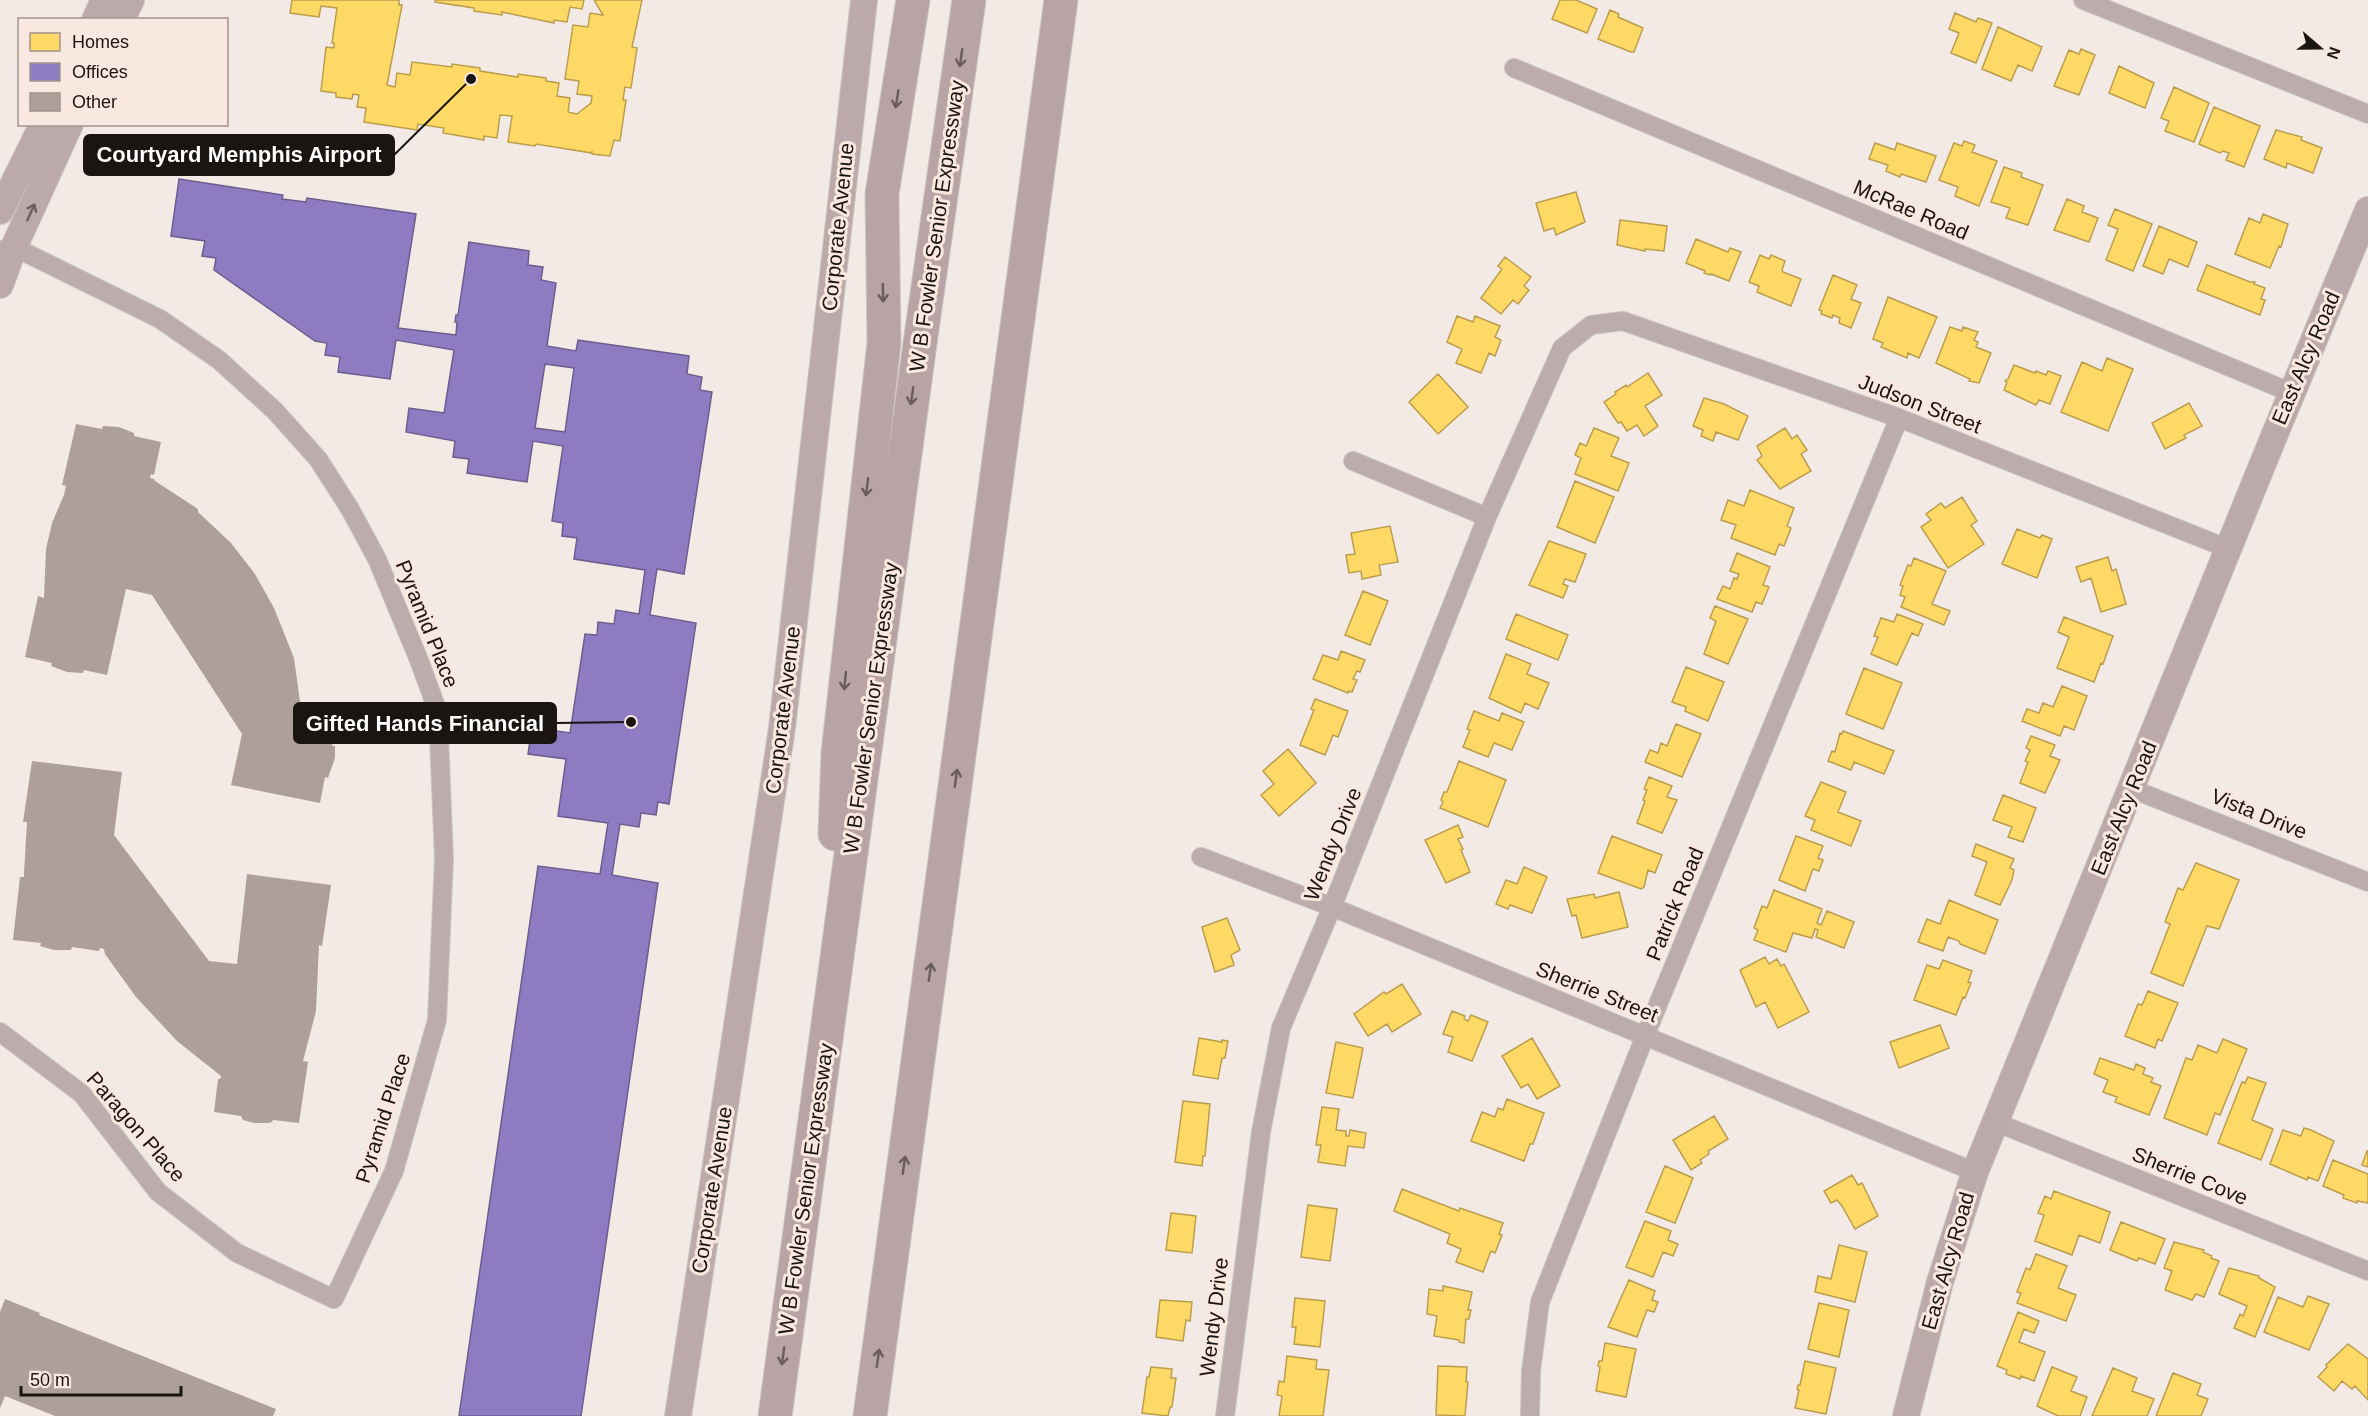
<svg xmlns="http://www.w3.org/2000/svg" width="2368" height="1416" viewBox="0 0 2368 1416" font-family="Helvetica,sans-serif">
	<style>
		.homes { fill: #ffd966; stroke: #bb9e4d; stroke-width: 1.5 }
		.offices { fill: #8e7cc3; stroke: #6c5d8e; stroke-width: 1.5; fill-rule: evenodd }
		.building { fill: #aea098 }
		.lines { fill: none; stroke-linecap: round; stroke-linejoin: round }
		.street-casing { stroke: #cbc4c0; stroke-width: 20 }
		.secondary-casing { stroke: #cbc4c0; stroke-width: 28 }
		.highway-casing { stroke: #cbc4c0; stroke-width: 35 }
		.street { stroke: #bcacac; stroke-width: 18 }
		.secondary { stroke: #bca9aa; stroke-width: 26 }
		.highway { stroke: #b8a4a5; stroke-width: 33 }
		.oneway { stroke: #6a5c5c }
		.oneway2 { stroke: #6c5f5e }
		.labels { text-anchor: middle; stroke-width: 6; stroke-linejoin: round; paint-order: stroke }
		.street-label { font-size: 21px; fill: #1b1512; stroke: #f9e8df }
		.leader { fill: none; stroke: #1b1512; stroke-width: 2 }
		.callout-dot { fill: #1b1512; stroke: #f9e8df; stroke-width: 2 }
		.callout { fill: #1b1512; stroke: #1b1512; stroke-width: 2 }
		.callout-label { font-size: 22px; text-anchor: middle; font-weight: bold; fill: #fff }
	</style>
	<rect width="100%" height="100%" fill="#f3eae5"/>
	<path class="homes" d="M292,0H399V5H402L387,85L395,87L397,73L410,75L412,62L452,67V64L480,68V71L518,77V74L546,78V81L559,83L557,96L570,98L568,112L577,114L591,103L592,96L577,94L579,81L565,79L573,25L588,27L590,13L603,15L594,0H642L632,47L637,48L631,88L625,87L623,100H626L620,141L614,140L610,156L592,154V151V153L536,144L535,146L508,142L512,116L500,115L497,138L484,136V140L443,133L444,128L418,124L417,130L364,122L366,108L357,107L359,95L353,94L352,99L336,97V93L321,91L326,47L334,48V43H332L337,8L321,6L319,17L290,13Z
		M435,0H584L582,9L570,7L567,22L554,20V23L502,12V15L474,11V8L435,2Z
		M1560,0H1576L1597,9L1587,33L1552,19Z
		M1610,10L1619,14L1618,17L1643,28L1634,52H1631L1598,39Z
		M1955,13L1976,22L1978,18L1992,23L1976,63L1951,53L1959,33L1949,29Z
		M1998,27L2042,47L2032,71L2018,65L2011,81L1982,69Z
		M2081,49L2095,55L2079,95L2054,86L2069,50L2079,54Z
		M2119,66L2154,83L2145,108L2109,93Z
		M2174,87L2209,103L2194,142L2165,131L2169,121L2161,118Z
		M2214,107L2260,126L2244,167L2226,160L2229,153L2223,151L2220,153L2199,144Z
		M2276,130L2302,137L2301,140L2322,148L2313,173L2287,163L2286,168L2264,159Z
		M1964,141L1975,145L1972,152L1997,161L1979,206L1955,196L1958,187L1939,180L1954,143L1962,146Z
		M1875,143L1895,150L1897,143L1936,156L1926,182L1901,174L1900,177L1886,171L1888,165L1869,159Z
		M2004,167L2022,173L2021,177L2043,185L2028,225L2006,218L2010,208L1991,202Z
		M1576,192L1585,222L1556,235L1554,228L1544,231L1536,203Z
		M2067,199L2084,206L2082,212L2098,218L2089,242L2054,230Z
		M2115,209L2152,224L2133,271L2106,260L2118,229L2108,225Z
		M2263,214L2288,224L2281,247L2279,246L2270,268L2235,254L2249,218L2260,223Z
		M1620,220L1667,226L1664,251L1645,249V251L1617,245Z
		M2159,226L2197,242L2188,267L2169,259L2163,274L2143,266Z
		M1696,239L1728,252L1730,248L1741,252L1729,281L1711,274L1710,275L1704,273L1705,271L1686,263Z
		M1760,255L1769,259L1771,255L1785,261L1782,270L1783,272L1801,279L1791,306L1757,292L1759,286L1749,282Z
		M1505,257L1531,277L1524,286L1529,290L1518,304L1513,300L1501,314L1481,298L1502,269L1498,266Z
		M2207,265L2250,282H2255L2254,284L2265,288L2261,299L2265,300L2260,315L2197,290Z
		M1833,275L1857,285L1851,299L1861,303L1851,328L1839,323L1840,318L1833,315L1832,318L1821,314L1822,311L1819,310Z
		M1888,297L1937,317L1919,358L1908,353L1907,358L1881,347L1883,343L1873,339Z
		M1457,316L1473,322L1475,316L1500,326L1495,337L1501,340L1495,356L1489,353L1481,373L1456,363L1462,349L1447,342Z
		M1950,327L1962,331L1963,327L1978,332L1974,340L1978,342L1976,347L1991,353L1979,383L1969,381L1970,379L1936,363Z
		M2107,358L2133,369L2108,431L2061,412L2082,362L2102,371Z
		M2014,365L2035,373L2036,371L2046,375L2048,371L2061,376L2050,404L2039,400L2036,405L2004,390L2007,382L2005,381L2008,379Z
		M1648,373L1662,395L1645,406L1658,426L1644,436L1637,425L1627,431L1621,422L1618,423L1604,402L1616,394L1615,392L1626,385L1627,387Z
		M1438,374L1468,407L1438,434L1409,402Z
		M1704,398L1724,404L1748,416L1738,440L1716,432L1713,441L1701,436L1703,430L1693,426Z
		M2189,403L2202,426L2184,435L2186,438L2165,449L2152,423Z
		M1594,428L1619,438L1611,456L1629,463L1618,491L1575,474L1581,458L1575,455L1580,443L1586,446Z
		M1785,428L1792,439L1797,435L1807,450L1801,454L1811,471L1780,489L1757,460L1762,456L1757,446Z
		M1575,481L1614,497L1595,543L1557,527Z
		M1750,490L1794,508L1787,526L1791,528L1784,546L1779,544L1775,555L1731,538L1736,525L1721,520L1728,500L1744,506Z
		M1962,497L1977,521L1971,525L1984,544L1948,568L1921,527L1931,520L1926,514L1941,503L1945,508Z
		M1390,526L1398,562L1379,565L1381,575L1362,579L1361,571L1349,573L1346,555L1355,554L1351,533Z
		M2017,529L2040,538L2042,535L2052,539L2037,578L2002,564Z
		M1549,541L1586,554L1575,582L1565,579L1563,584L1568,586L1563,598L1529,585Z
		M1737,553L1770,567L1763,585L1769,587L1762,604L1756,602L1752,612L1717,599L1723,586L1730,589L1734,578L1737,579L1739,574L1730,571Z
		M2108,557L2112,571L2116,569L2126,604L2101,612L2091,578L2081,582L2076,567Z
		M1914,558L1946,571L1932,604L1950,611L1944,625L1901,607L1905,597L1900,595L1903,586L1900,585L1908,565L1911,566Z
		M1363,591L1388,601L1370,645L1345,635Z
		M1715,606L1748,619L1728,664L1704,654L1716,621L1710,618Z
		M1516,614L1568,635L1558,660L1506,639Z
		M1897,614L1923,624L1918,636L1912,633L1897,665L1871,654L1878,637L1874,636L1881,618L1894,622Z
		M2064,617L2113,636L2103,664L2101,663L2094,682L2057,668L2069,637L2058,632Z
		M1341,651L1365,660L1360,672L1357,671L1353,679L1357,680L1352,692L1349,691L1348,693L1313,679L1323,655L1338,660Z
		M1506,654L1531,664L1527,674L1549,683L1538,709L1525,703L1521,713L1489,698Z
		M1686,667L1724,682L1708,721L1685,711L1686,707L1672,702Z
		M1864,668L1902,683L1883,729L1846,714Z
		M2062,686L2087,696L2074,730L2064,726L2060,736L2022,721L2027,709L2039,713L2043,703L2053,707Z
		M1315,699L1348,711L1338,737L1333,735L1325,755L1300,745L1314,710L1311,709Z
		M1474,711L1499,721L1502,713L1524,722L1512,750L1494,743L1488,757L1463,747L1470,730L1467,729Z
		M1676,724L1701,734L1682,777L1645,762L1650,750L1658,753L1661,743L1667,746Z
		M1843,731L1894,751L1884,774L1854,762L1851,770L1828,761L1832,751L1835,752L1840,733L1842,734Z
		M2031,736L2055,745L2050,756L2060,760L2045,793L2020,783L2028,762L2025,761L2030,750L2026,748Z
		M1288,749L1316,783L1279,816L1261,795L1274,784L1263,771Z
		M1459,761L1506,780L1488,827L1440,808L1443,802L1441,800L1444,792H1447Z
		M1649,777L1672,786L1667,797L1677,800L1662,833L1637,823L1645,801L1643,800L1647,790L1644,789Z
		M1821,782L1846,792L1838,812L1861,821L1851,846L1811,830L1815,820L1805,816Z
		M2003,795L2036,808L2023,842L2008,837L2012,827L1993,820Z
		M1458,825L1463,837L1458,839L1463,849L1461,850L1470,872L1446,883L1425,840Z
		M1612,836L1662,855L1655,873L1648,870L1644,887L1641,889L1598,873Z
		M1796,836L1823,846L1818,858L1823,860L1819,871L1813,869L1805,891L1779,880Z
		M1976,844L2014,859L2010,868L2014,870L2012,880L2000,905L1975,895L1987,862L1972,856Z
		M2196,863L2239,880L2219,929L2207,926L2183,986L2151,973L2170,924L2165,922L2178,888L2183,890Z
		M1524,867L1547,877L1532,913L1510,905L1508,909L1496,904L1506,880L1517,884Z
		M1774,890L1822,909L1817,923L1821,925L1827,911L1854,922L1844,948L1816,937L1818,930L1815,929L1812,938L1793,933L1786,952L1754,940L1758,930L1754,928L1762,906L1767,908Z
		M1619,892L1628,927L1582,938L1576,915L1572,916L1567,899L1594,894L1595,898Z
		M1949,900L1998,920L1985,954L1960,944L1959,941L1948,937L1943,951L1918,942L1927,919L1940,924Z
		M1227,918L1240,950L1231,955L1234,965L1215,972L1202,927Z
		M1765,957L1769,964L1777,959L1781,966L1784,964L1809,1012L1778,1028L1765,1002L1756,1007L1740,970Z
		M1943,960L1972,971L1968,982L1971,983L1965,998L1963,997L1956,1015L1914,1000L1927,965L1939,969Z
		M1402,984L1421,1014L1392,1032L1387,1024L1368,1036L1354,1014L1384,992L1386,994Z
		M2148,991L2178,1003L2162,1041L2158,1039L2155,1048L2125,1036L2138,1004L2142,1005Z
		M1452,1011L1465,1016L1464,1019L1468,1021L1471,1015L1488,1022L1472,1061L1448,1052L1453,1037L1443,1034Z
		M1940,1025L1949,1048L1899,1068L1890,1042Z
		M1199,1038L1222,1042V1040L1228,1041L1225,1058H1222L1218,1079L1193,1075Z
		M1532,1038L1560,1086L1537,1099L1528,1084L1521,1088L1502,1056Z
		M2223,1039L2247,1049L2220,1115L2215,1113L2207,1135L2164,1118L2186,1058L2192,1060L2198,1045L2217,1053Z
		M1336,1042L1363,1048L1353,1098L1326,1093Z
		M2100,1058L2134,1070L2136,1064L2145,1068L2143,1074L2153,1078L2151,1082L2161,1086L2149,1115L2115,1102L2117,1097L2103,1092L2108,1080L2094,1074Z
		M2248,1077L2266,1083L2252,1120L2273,1129L2261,1160L2218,1143L2242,1082L2245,1083Z
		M1507,1099L1544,1113L1533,1144H1530L1524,1161L1471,1141L1482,1112L1495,1117L1498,1108L1503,1110Z
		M1183,1101L1210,1104L1205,1156H1203L1202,1166L1175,1162Z
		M1322,1107L1339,1109L1336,1130L1346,1131V1136H1349L1350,1130L1366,1133L1364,1148L1348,1146L1345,1166L1318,1162L1321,1145H1316Z
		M1714,1116L1728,1139L1708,1151L1709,1154L1700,1160L1702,1163L1691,1170L1673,1140Z
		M2304,1128L2311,1130L2334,1141L2318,1181L2308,1177L2307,1180L2270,1164L2283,1130L2301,1136Z
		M2367,1151H2368V1167L2362,1165Z
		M2333,1160L2368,1174V1203L2357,1201V1203L2343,1198L2344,1195L2323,1186Z
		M1665,1166L1693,1178L1675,1223L1646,1212Z
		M1852,1175L1858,1185L1862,1183L1878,1216L1855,1229L1842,1206L1837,1200L1831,1203L1824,1191Z
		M1402,1189L1459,1211L1460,1208L1503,1223L1499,1234L1502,1235L1495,1253L1491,1251L1483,1272L1456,1262L1461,1249L1447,1243L1450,1234L1394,1211Z
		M2054,1191L2110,1212L2100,1243L2079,1235L2072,1255L2035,1241L2044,1215L2038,1213L2045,1196L2051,1199Z
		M1308,1205L1337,1209L1330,1261L1301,1257Z
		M1171,1213L1196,1216L1192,1253L1166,1250Z
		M1645,1221L1671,1231L1668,1240L1678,1244L1673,1256L1663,1252L1653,1277L1626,1267Z
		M2121,1222L2165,1239L2155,1264L2139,1258L2137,1261L2110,1250Z
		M2174,1242L2204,1250L2203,1252L2212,1256L2211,1258L2219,1261L2204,1297L2196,1294L2192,1300L2165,1290L2172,1271L2164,1268Z
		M1839,1245L1867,1252L1855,1302L1815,1292L1818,1276L1831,1279Z
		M2036,1254L2067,1266L2058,1288L2076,1295L2066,1321L2017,1303L2021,1293L2017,1292L2026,1268L2030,1270Z
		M2229,1268L2259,1276V1278L2275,1287L2255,1337L2234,1328L2240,1314L2243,1316L2247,1306L2219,1294Z
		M1629,1280L1655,1291L1652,1300L1658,1302L1654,1312L1647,1310L1637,1337L1608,1327Z
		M1443,1286L1472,1292L1468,1310H1471L1469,1319H1466L1464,1343L1459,1342V1340L1434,1336L1437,1316L1427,1314L1429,1289L1443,1291Z
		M2308,1296L2329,1304L2309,1350L2264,1332L2278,1297L2303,1307Z
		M1295,1298L1325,1301L1320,1347L1294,1344L1296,1327H1292Z
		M1160,1300L1192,1302L1190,1321L1186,1320L1183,1341L1156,1337Z
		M1819,1303L1849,1310L1839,1357L1808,1349Z
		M2018,1312L2039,1321L2034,1333L2024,1329L2019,1342L2045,1352L2034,1381L2021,1376L2020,1379L2006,1374L2007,1370L1997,1366Z
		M1605,1343L1636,1349L1626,1397L1596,1391L1600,1367L1598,1366L1599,1361H1602Z
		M2348,1344L2368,1359V1400L2355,1386L2352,1389L2342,1381L2334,1391L2318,1377L2327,1367L2326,1365Z
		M1287,1356L1317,1360L1316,1369L1329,1370L1323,1416H1279L1282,1396L1277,1395L1279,1381L1284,1382Z
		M1805,1361L1836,1368L1826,1414L1795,1408L1799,1390L1797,1389L1798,1385H1800Z
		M1438,1366L1467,1367L1466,1382H1468L1465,1416L1436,1415Z
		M1151,1367L1172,1369L1171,1378H1176L1172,1407H1170L1168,1416L1142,1413L1147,1377H1149Z
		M2052,1367L2077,1377L2071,1391L2087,1397L2080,1416H2058L2037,1406Z
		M2113,1368L2137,1378L2132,1391L2154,1399L2147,1416H2092Z
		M2173,1373L2201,1384L2197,1395L2208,1399L2201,1416H2156Z"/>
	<path class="offices" d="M179,179L283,195L282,199L306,202L307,198L416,214L398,328L456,335L457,322H455L456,315H458L469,242L529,251L528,265L543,267L541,280L556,283L547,346L576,351L578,340L689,356L687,374L702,377L700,390L712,392L684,574L657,569L650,615L696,623L669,804L658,802L656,815L641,813L639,827L620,824L612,875L658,883L581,1416H459L538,866L600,874L608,823L558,816L566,759L528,754L532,727L570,733L585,634L597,635L598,622L614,624L616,610L639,614L645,570L574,559L577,538L562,536L563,523L552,521L563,446L533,441L527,482L467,473L469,459L453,457L455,441L406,432L409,408L444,413L454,350L396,340L390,379L338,372L340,357L325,355L327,343L315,341L214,270L216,258L202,256L205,241L171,236ZM545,364L574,368L565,432L535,428Z"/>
	<path class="building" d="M76,424L102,429L103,426L119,427L134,433V436L161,442L154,475L151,474L150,478L154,479L155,481L198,509V512L231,543L255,574L274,608L294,658L301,709L303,710L302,714L305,715L306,712L338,719L332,746H335V758L328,778L325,777L320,803L231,785L242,734L152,595L126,589L107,675L84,670L83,673L67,672L51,666L52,663L25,657L38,596L44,598L46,549L52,523L64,495L66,486L62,485Z
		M32,761L122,772L114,835L209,961L237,964L247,874L331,885L322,946L319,945L316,1011L303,1061L308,1062L299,1123L273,1120L272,1122L268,1123H254L243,1120L241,1116L214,1112L218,1079H220L221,1076L177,1041L136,997L105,954L104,949L100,948L99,951L72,947L71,950H54L40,946L41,943L13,940L20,877H24V873L27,822H23Z
		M5,1299L40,1313L39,1315L276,1409L273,1416H55L5,1396L0,1408V1312Z"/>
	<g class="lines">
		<g class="street-casing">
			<path id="street" d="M2083,0L2368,114
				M1514,68L2292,393
				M1353,461L1487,517
				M2132,789L2368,882
				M1201,857L1332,907L1975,1172
				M0,1032L82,1094L158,1192L237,1253L334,1299L394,1171L437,1020L444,859L438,712L419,660L377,559L350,509L318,459L275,411L219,360L160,319L14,247L5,249
				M1995,1122L2368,1271
				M1225,1416L1261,1132L1281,1028L1332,907L1487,517L1562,348L1591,325L1623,321L1899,418L2229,549
				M1530,1416L1531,1371L1540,1302L1645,1036L1899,418"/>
		</g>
		<g class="secondary-casing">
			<path id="secondary" d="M95,20L104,0
				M121,20L131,0
				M0,211L43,124
				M0,285L14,247L70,124
				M678,1416L782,728L864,0
				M1906,1416L1940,1282L1975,1172L2272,441L2368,210"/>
		</g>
		<g class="highway-casing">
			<path id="highway" d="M835,834L838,753L884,343L882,194L913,0
				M775,1416L921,336L969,0
				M870,1416L1061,0"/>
		</g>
		<use href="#street" class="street"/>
		<use href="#secondary" class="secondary"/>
		<use href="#highway" class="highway"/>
	</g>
	<defs><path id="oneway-shaft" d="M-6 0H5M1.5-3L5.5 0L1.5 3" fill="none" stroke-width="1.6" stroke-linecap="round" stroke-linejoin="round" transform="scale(1.5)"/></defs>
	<g class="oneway">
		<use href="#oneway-shaft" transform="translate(961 58) rotate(98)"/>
		<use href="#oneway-shaft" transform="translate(897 99) rotate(99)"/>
		<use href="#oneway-shaft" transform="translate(883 293) rotate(89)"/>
		<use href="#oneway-shaft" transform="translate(912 396) rotate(98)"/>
		<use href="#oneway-shaft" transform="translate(867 487) rotate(97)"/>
		<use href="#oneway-shaft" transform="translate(845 681) rotate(96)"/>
		<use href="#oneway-shaft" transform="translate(956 778) rotate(-82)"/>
		<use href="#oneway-shaft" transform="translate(930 972) rotate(-82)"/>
		<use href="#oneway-shaft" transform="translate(904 1165) rotate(-82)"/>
		<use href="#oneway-shaft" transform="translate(783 1356) rotate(98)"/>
		<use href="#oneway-shaft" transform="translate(878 1358) rotate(-82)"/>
	</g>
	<use class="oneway2" href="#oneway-shaft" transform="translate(31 212) rotate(-66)"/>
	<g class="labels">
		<g class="street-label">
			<text transform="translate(1911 210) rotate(23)" y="7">McRae Road</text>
			<text transform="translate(937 226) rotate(-82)" y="7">W B Fowler Senior Expressway</text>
			<text transform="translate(838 227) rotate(-84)" y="7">Corporate Avenue</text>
			<text transform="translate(2306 358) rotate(-67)" y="7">East Alcy Road</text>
			<text transform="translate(1920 404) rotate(21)" y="7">Judson Street</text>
			<text transform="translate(427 624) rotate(68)" y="7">Pyramid Place</text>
			<text transform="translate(871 708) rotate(-82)" y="7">W B Fowler Senior Expressway</text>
			<text transform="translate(783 710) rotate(-83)" y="7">Corporate Avenue</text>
			<text transform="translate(2124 808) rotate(-68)" y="7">East Alcy Road</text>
			<text transform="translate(2259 814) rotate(22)" y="7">Vista Drive</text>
			<text transform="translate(1333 844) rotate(-68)" y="7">Wendy Drive</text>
			<text transform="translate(1675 904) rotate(-68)" y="7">Patrick Road</text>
			<text transform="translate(1597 992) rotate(22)" y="7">Sherrie Street</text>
			<text transform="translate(383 1118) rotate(-72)" y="7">Pyramid Place</text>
			<text transform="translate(136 1127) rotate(49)" y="7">Paragon Place</text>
			<text transform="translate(2190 1176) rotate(22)" y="7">Sherrie Cove</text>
			<text transform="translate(806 1189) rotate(-82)" y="7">W B Fowler Senior Expressway</text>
			<text transform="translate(712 1190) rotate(-81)" y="7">Corporate Avenue</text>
			<text transform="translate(1948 1261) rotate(-74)" y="7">East Alcy Road</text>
			<text transform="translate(1214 1317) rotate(-83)" y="7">Wendy Drive</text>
		</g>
	</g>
	<path class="leader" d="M471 79L394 155M631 722L556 723"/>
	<g class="callout-dot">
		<circle cx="471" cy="79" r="6"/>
		<circle cx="631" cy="722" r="6"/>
	</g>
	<g class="callout">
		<rect x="84" y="135" width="310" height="40" rx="6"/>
		<rect x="294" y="703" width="262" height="40" rx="6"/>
	</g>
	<g class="callout-label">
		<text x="239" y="162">Courtyard Memphis Airport</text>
		<text x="425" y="731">Gifted Hands Financial</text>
	</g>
	<rect x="18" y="18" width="210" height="108" fill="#f9e8df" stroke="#a0948d" stroke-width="1.5"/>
	<rect x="30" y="33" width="30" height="18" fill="#ffd966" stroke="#a0948d" stroke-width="1.5"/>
	<text x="72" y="48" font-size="18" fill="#1b1512">Homes</text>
	<rect x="30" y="63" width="30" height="18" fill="#8e7cc3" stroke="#a0948d" stroke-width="1.5"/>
	<text x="72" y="78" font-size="18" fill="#1b1512">Offices</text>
	<rect x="30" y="93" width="30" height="18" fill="#aea098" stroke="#a0948d" stroke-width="1.5"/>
	<text x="72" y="108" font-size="18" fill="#1b1512">Other</text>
	<g transform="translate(2320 48) rotate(110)" stroke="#f9e8df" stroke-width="4.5" paint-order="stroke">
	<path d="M0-4.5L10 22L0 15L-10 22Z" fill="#1b1512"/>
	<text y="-9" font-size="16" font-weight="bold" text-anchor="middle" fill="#1b1512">N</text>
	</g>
	<path d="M21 1386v9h160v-9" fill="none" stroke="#1b1512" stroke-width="3"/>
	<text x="30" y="1386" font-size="18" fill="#1b1512" stroke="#f9e8df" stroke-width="4.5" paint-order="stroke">50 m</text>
</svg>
